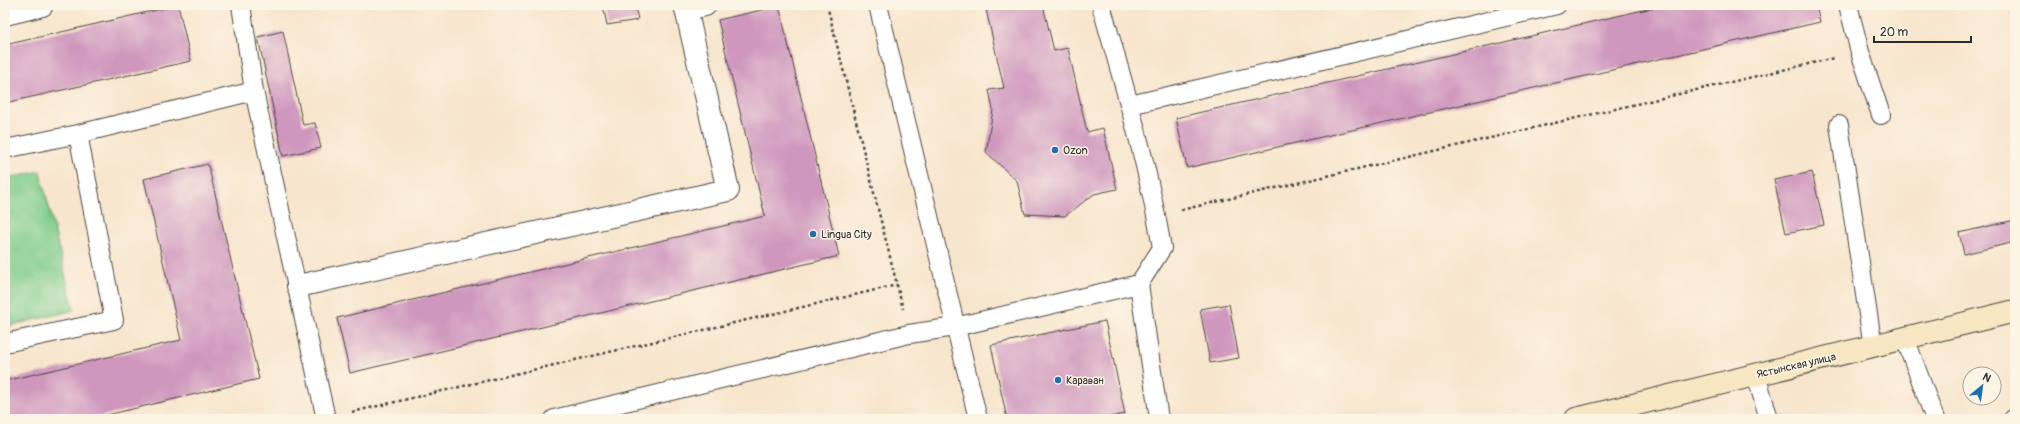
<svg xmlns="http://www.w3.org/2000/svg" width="2020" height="424" viewBox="0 0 2020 424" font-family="Pangolin,sans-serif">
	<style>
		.green { fill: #7ccb8b; stroke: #547b5b }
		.building { fill: #cf97be }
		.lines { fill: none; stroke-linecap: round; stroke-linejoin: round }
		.service-casing { stroke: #4a4743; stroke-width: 20 }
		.minor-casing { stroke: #4a4743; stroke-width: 24 }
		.secondary-casing { stroke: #4a4743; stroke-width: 24 }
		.path { stroke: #4a4743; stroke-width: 2.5; stroke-dasharray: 3 3; stroke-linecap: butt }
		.service { stroke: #fff; stroke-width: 18 }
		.minor { stroke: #fff; stroke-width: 22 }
		.secondary { stroke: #f7e8c3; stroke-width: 22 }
		.poi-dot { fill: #1f6fb2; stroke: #fcf5e5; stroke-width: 1.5 }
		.labels { text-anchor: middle; stroke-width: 3; stroke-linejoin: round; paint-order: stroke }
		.poi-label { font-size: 11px; fill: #2b2b2b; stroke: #fcf5e5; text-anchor: start }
		.street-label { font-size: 11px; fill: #2b2b2b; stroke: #fcf5e5 }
	</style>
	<rect width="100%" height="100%" fill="#fcf5e5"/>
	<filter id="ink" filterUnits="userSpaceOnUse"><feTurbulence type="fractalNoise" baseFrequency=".025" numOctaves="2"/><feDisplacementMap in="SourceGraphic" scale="8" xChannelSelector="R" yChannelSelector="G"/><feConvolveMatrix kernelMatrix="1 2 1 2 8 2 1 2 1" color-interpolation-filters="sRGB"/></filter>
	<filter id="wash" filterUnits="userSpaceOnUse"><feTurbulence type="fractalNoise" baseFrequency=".012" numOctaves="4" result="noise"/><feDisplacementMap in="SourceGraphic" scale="16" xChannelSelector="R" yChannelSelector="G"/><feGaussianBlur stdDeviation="0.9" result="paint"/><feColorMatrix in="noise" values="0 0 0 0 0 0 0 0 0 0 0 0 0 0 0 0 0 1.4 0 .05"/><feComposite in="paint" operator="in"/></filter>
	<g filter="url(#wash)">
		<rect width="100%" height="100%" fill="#f8e5cd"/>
		<path class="green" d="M40,171L74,310L5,327V179Z"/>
		<g id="blocks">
			<path class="building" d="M178,5L191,61L5,103V45Z
				M603,5H635L638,20L607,25Z
				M985,5H1043L1054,51L1068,48L1087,132L1103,128L1117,189L1094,194L1065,216L1025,214L1017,181L986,152L993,110L989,90L1004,88Z
				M1665,5H1816L1820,22L1187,168L1176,118Z
				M779,6L839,256L350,373L337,318L765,216L718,20Z
				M283,31L303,125L315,123L321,148L283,156L258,37Z
				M208,164L259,379L90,419H5V381L181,340L144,179Z
				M1812,172L1824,225L1786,233L1774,180Z
				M2015,220V242L1964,254L1959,233Z
				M1229,304L1239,358L1210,363L1200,309Z
				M1105,321L1125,414L1100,419H1007L991,345Z"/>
		</g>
	</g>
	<g filter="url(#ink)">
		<use href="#blocks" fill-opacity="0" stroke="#4a4743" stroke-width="1"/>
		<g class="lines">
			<g class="service-casing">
				<path id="service" d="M241,5L254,91L326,419
					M878,5L978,419
					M1101,5C1124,85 1148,165 1162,248L1139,284L1159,419
					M1848,5L1860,52L1881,115
					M1130,105L1557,5
					M1839,125L1873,347
					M5,149L78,134L254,91
					M1905,338L1935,419
					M5,343L114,320L78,134
					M1756,375L1769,419
					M554,419L909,334L955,327L1139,284
					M2013,419L2015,418"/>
			</g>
			<g class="minor-casing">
				<path id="minor" d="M686,9L705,5
					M5,14L42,5
					M298,286L728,190L685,5"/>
			</g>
			<g class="secondary-casing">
				<path id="secondary" d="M1576,419L2015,311"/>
			</g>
			<path class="path" d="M827,5L903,309
				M1181,210L1834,58
				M352,412L897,285"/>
			<use href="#service" class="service"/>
			<use href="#minor" class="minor"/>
			<use href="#secondary" class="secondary"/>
		</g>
	</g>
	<g class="poi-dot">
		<circle cx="1055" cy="150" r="4"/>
		<circle cx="813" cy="234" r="4"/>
		<circle cx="1058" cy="380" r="4"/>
	</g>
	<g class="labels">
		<g class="poi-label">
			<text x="1063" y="154">Ozon</text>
			<text x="821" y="238">Lingua City</text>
			<text x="1066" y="384">Караван</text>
		</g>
		<g class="street-label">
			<text transform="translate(1796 365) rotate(-13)" y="4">Ястынская улица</text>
		</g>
	</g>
	<rect width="2020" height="424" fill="none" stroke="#fcf5e5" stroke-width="20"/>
	<g transform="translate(1982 386) rotate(29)"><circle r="19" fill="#fcf5e5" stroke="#a8a49b"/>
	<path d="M0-3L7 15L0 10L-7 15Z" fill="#1f6fb2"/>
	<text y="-6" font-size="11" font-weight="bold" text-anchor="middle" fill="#2b2b2b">N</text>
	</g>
	<path d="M1874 36v6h97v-6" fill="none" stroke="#2b2b2b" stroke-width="2"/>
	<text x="1880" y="36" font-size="12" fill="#2b2b2b" stroke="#fcf5e5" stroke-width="3" paint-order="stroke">20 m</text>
</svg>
